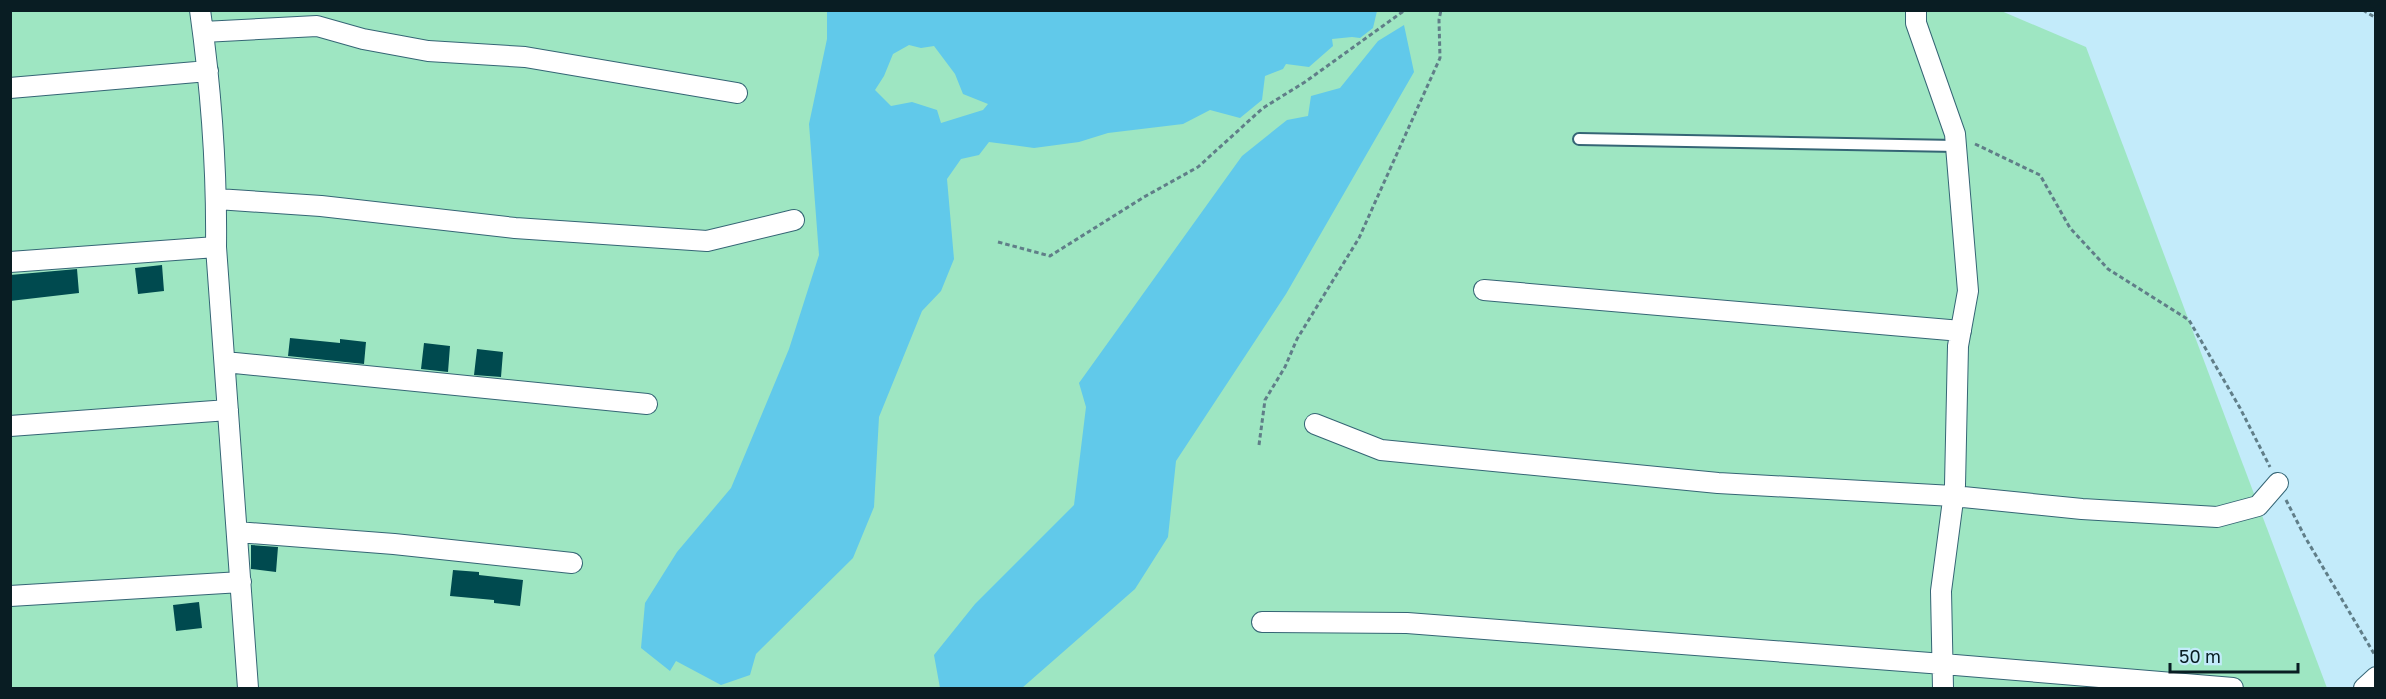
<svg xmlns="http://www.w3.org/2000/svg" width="2386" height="699" viewBox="0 0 2386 699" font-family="'Golos Text',sans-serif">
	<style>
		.green { fill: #9ee6c2 }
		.water { fill: #61c9ea; fill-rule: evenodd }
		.building { fill: #004a4f }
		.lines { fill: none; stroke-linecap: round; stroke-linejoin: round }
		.lane-casing { stroke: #356575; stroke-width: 14 }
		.street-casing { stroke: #356575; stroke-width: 22 }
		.path { stroke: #607e88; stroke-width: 3; stroke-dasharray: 4.5 3; stroke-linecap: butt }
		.lane { stroke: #fff; stroke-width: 10 }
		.street { stroke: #fff; stroke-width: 20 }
	</style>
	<rect width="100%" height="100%" fill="#c3ebfa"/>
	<path class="green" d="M1999,10L2086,47L2327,688H11V11Z"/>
	<path class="water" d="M827,11H1377L1373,28L1360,38L1352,37L1332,39L1333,46L1309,67L1286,64L1283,69L1265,76L1262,100L1240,118L1210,110L1183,124L1108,133L1079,142L1034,148L989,142L979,155L961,159L947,179L954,259L941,291L922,311L879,417L874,507L853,558L756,654L750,675L721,685L676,661L670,671L641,648L645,603L677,552L731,488L789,349L819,255L809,124L827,39ZM909,45L921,48L934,46L955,74L963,94L988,104L983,110L941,123L937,110L912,102L891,106L875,90L884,76L893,54Z
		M1404,25L1414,72L1286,294L1176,461L1168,537L1135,589L1022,688H940L934,655L975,604L1074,505L1086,407L1079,383L1242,156L1287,120L1308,116L1311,96L1340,88L1378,41Z"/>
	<path class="building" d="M162,265L164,291L138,294L135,268Z
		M77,269L79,293L10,301V275Z
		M290,338L340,343V339L366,342L364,364L288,356Z
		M424,343L450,346L448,372L421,369Z
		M477,349L503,352L501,377L474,375Z
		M251,545L278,547L276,572L251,569Z
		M453,570L479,572V575L523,580L520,606L494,603V600L450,596Z
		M199,602L202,628L176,631L173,605Z"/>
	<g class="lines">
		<g class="lane-casing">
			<path id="lane" d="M1579,139L1956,146"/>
		</g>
		<g class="street-casing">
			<path id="street" d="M200,10C211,89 217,167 216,247L248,688
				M1916,10V23L1955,134L1968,291L1958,346L1955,485L1941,591L1943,688
				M203,32L317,26L363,39L428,51L525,57L737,93
				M10,88L208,71
				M217,199L321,206L515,228L707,241L794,220
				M10,262L216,247
				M1484,290L1961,331
				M225,362L647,404
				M1315,424L1381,450L1718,483L1953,496L2082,509L2217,517L2258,506L2278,483
				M10,426L228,410
				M237,532L394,544L572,563
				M10,596L241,582
				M1262,622L1407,623L1943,664L2233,688
				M2364,688L2376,677"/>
		</g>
		<path class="path" d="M2363,10L2376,18
			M1975,144L2040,175L2070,228L2108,269L2189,320L2240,408L2270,467
			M998,242L1050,256L1144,197L1198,167L1263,108L1305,82L1405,10
			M1259,445L1265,400L1285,367L1297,339L1359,238L1440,58L1439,20L1441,10
			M2286,500L2305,537L2376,657"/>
		<use href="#lane" class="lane"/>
		<use href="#street" class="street"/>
	</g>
	<rect width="2386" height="699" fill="none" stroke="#091d23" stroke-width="24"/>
	<path d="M2170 663v9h128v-9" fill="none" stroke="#091d23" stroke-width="3"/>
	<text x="2179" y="663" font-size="18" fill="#091d23" stroke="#c3ebfa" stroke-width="4.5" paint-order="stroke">50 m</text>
</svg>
